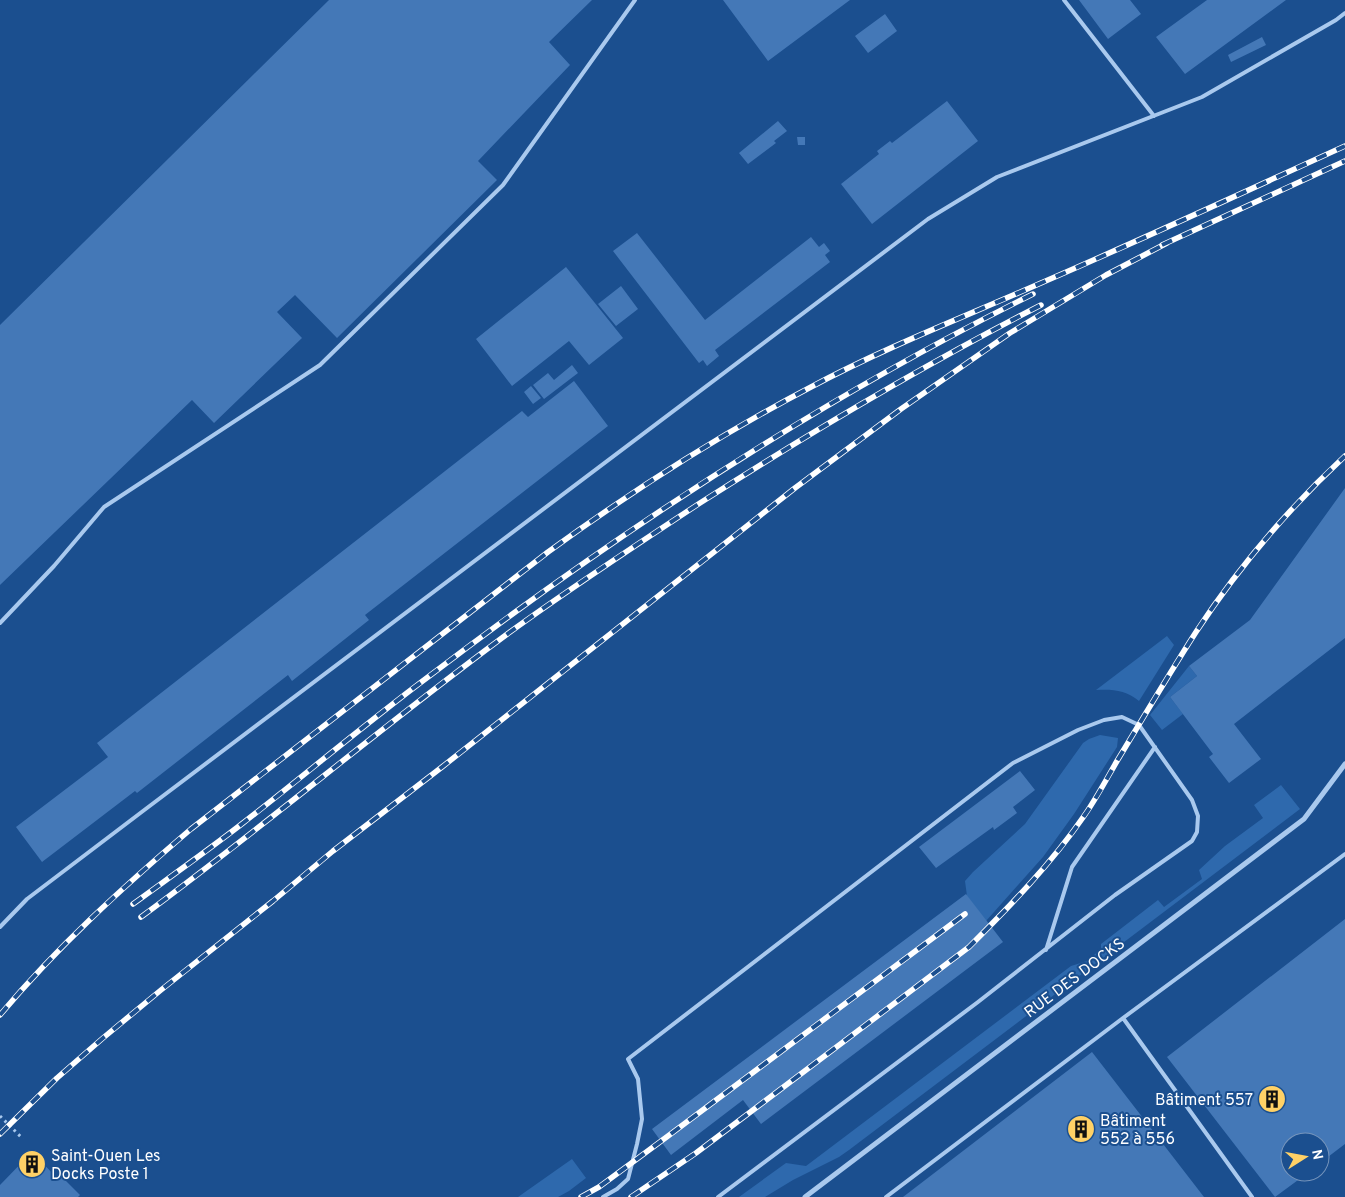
<svg xmlns="http://www.w3.org/2000/svg" width="1345" height="1197" viewBox="0 0 1345 1197" font-family="Overpass,sans-serif">
	<style>
		.green { fill: #2e69ad }
		.building { fill: #4478b7 }
		.lines { fill: none; stroke-linecap: round; stroke-linejoin: round }
		.path { stroke: #a9c9ee; stroke-width: 3; stroke-dasharray: 2.5 4; stroke-linecap: butt }
		.lane { stroke: #a9c9ee; stroke-width: 4 }
		.street { stroke: #a9c9ee; stroke-width: 5 }
		.rail-casing { stroke: #fff; stroke-width: 5.5 }
		.rail { stroke: #1b4f8f; stroke-width: 4; stroke-dasharray: 11; stroke-linecap: butt }
		.labels { text-anchor: middle; stroke-width: 4; stroke-linejoin: round; paint-order: stroke }
		.street-label { font-size: 16px; fill: #fff; stroke: #1b4f8f }
		.poi-label { font-size: 16px; fill: #fff; stroke: #1b4f8f; text-anchor: start }
	</style>
	<rect width="100%" height="100%" fill="#1b4f8f"/>
	<path class="green" d="M1167,636L1174,645L1139,701C1126,690 1112,689 1096,690Z
		M1189,666L1197,676L1170,697L1183,714L1162,730L1150,715Z
		M1100,735L1118,738L1117,747L1074,814L1043,857L986,921L967,896L965,881L973,872L1025,824L1083,743L1089,739Z
		M1281,785L1300,809L849,1150L839,1157L793,1180L765,1197H739L786,1163L806,1166L1071,966L1087,961L1101,949V944L1158,900L1164,907L1202,879L1199,870L1225,846L1263,818L1254,805Z
		M572,1159L586,1178L569,1191L558,1197H518Z"/>
	<path class="building" d="M329,0H592L549,42L570,65L478,161L497,180L337,338L295,295L277,312L302,338L214,423L192,400L0,585V325Z
		M723,0H850L768,61Z
		M1079,0H1130L1141,14L1108,39Z
		M1207,0H1286L1185,74L1156,37Z
		M885,14L897,31L868,53L855,36Z
		M1262,37L1266,45L1231,62L1228,55Z
		M947,101L978,141L872,224L841,184L879,154L877,151L890,141L892,143Z
		M778,121L787,131L774,141L776,143L748,164L739,153Z
		M797,137H805V145H798Z
		M637,233L705,320L811,237L819,247L824,243L830,251L825,255L830,262L715,350L719,356L707,366L703,360L699,363L613,251Z
		M566,267L623,338L589,365L569,341L512,386L476,339Z
		M621,286L638,309L616,326L598,304Z
		M572,365L578,373L544,399L533,385L548,373L554,380Z
		M574,381L608,426L365,615L369,620L292,681L288,675L137,793L135,791L42,862L16,827L108,757L97,743L522,411L528,417Z
		M531,386L541,398L533,404L524,392Z
		M1345,488V638L1234,724L1261,759L1229,783L1209,757L1213,754L1170,697L1197,676L1189,666L1250,620Z
		M1020,771L1035,790L1013,807L1017,813L994,830L993,827L936,868L919,847Z
		M966,894L1003,942L761,1124L743,1100L671,1155L652,1129Z
		M1345,919V1144L1320,1163V1142H1290V1172H1309L1275,1197L1167,1057Z
		M1092,1052L1204,1197H903Z
		M32,1152L57,1178L60,1175L80,1195L78,1197H0V1185Z"/>
	<g class="lines">
		<path class="path" d="M0,1116L23,1139"/>
		<path class="lane" d="M1064,0L1154,116
			M0,623L54,566L104,507L320,365L503,185L635,0
			M0,927L27,899L143,811L928,219L997,177L1202,97L1336,20L1345,13
			M1046,950L1072,867L1155,747
			M1123,1018L1252,1197
			M603,1197L617,1189L628,1179L637,1144L642,1119L638,1079L628,1059L1013,763L1078,730L1104,720L1122,717L1139,725L1192,800L1198,816L1197,832L1192,841L1115,895L978,1002L718,1197
			M886,1197L1123,1018L1345,854"/>
		<path class="street" d="M805,1197L1304,819L1345,764"/>
		<g class="rail-casing">
			<path id="rail" d="M1162,245L1345,161
				M133,904C170,877 207,851 243,823C305,775 365,724 428,677C618,532 819,400 1033,294
				M141,917C266,825 385,724 510,632C572,587 636,545 700,503C811,432 924,365 1041,305
				M0,1015C57,947 123,887 191,829L548,552C632,491 719,435 811,387C886,347 964,317 1041,283C1143,239 1244,192 1345,146
				M0,1134L57,1078L103,1038L161,990L273,901L333,851L442,767L795,488L901,409L1010,333L1106,275L1167,243
				M581,1197L599,1187L668,1136L965,914
				M631,1197L696,1153L969,947C1010,906 1051,864 1084,816C1096,799 1106,780 1117,761C1143,718 1169,674 1196,632C1238,568 1289,508 1345,456"/>
		</g>
		<use href="#rail" class="rail"/>
	</g>
	<defs>
		<g id="building-disc" transform="scale(1.4375)"><circle r="9.5" fill="#ffd166" stroke="#1b4f8f"/><path d="M-4-6H4V6H1V3H-1V6H-4ZM-2.5-4.3h1.7v1.8h-1.7ZM.8-4.3h1.7v1.8H.8ZM-2.5-1h1.7V.8h-1.7ZM.8-1h1.7V.8H.8Z" fill="#111"/></g>
	</defs>
	<g fill-rule="evenodd">
		<use href="#building-disc" x="1272" y="1099"/>
		<use href="#building-disc" x="1081" y="1129"/>
		<use href="#building-disc" x="32" y="1164"/>
	</g>
	<g class="labels">
		<g class="street-label">
			<text transform="translate(1074 977) rotate(-37)" y="6">RUE DES DOCKS</text>
		</g>
		<g class="poi-label">
			<text x="1253" y="1105" text-anchor="end">Bâtiment 557</text>
			<text x="1100" y="1126">Bâtiment<tspan x="1100" dy="18">552 à 556</tspan></text>
			<text x="51" y="1161">Saint-Ouen Les<tspan x="51" dy="18">Docks Poste 1</tspan></text>
		</g>
	</g>
	<g transform="translate(1305 1157) rotate(79)"><circle r="24" fill="#1b4f8f" stroke="#7695bc"/>
	<path d="M0-4L9 19L0 12L-9 19Z" fill="#ffd166"/>
	<text y="-8" font-size="14" font-weight="bold" text-anchor="middle" fill="#ffffff">N</text>
	</g>
</svg>
